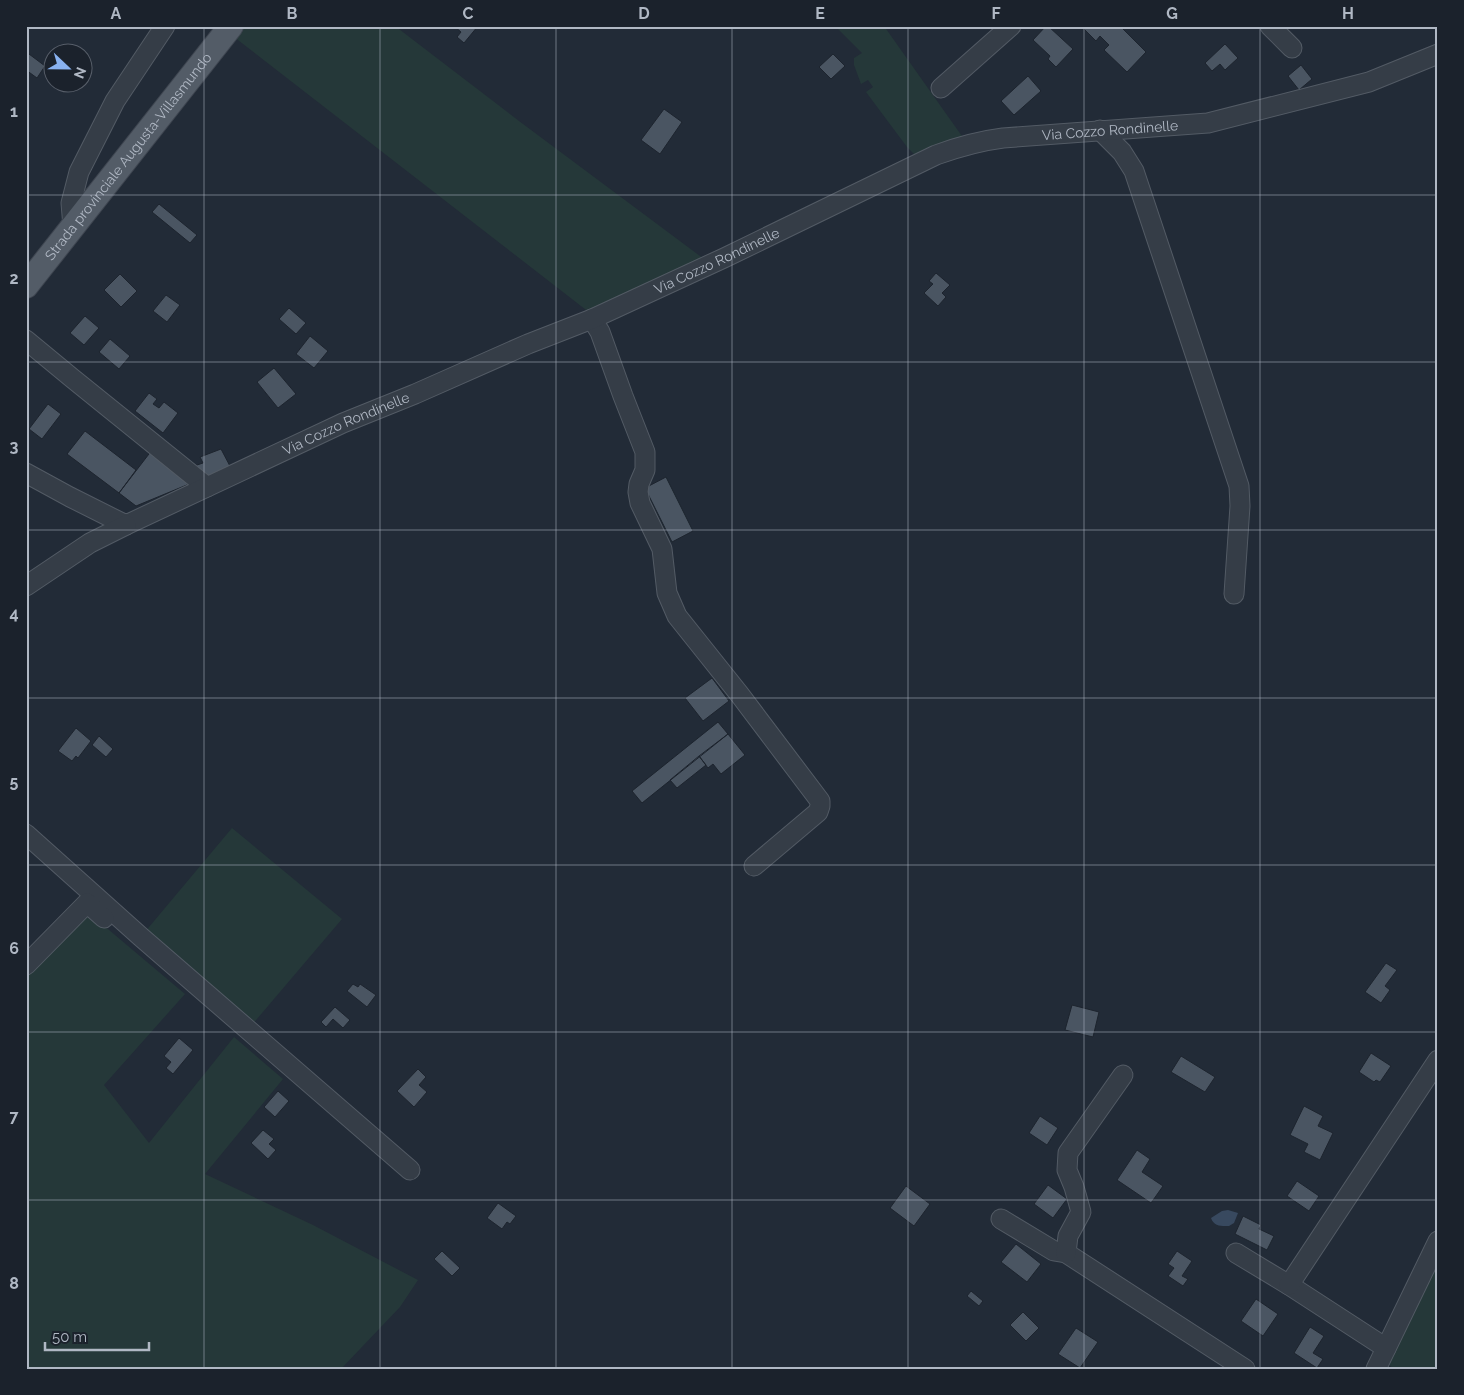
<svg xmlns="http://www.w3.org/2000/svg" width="1464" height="1395" viewBox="0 0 1464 1395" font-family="Raleway,sans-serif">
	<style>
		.green { fill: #253839 }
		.water { fill: #38495f }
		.building { fill: #4a5562; stroke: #1d242e }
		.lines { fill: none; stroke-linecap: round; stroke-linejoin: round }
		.minor-casing { stroke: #535b65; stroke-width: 21 }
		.major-casing { stroke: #3f4651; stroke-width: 26 }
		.minor { stroke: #353d47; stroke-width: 19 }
		.major { stroke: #535c67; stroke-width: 24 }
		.grid { fill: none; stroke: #b0b8c4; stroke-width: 1; stroke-opacity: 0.55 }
		.labels { text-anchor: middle; stroke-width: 4; stroke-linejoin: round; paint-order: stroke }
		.street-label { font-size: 14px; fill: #b0b8c4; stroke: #1b222c }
		.neatline { fill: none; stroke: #b0b8c4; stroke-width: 2 }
		.grid-label { font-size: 16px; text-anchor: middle; font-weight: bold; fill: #b0b8c4 }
	</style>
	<rect width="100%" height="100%" fill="#222b37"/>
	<path class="green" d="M243,26H395L519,121L704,259L590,313L234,37Z
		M835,26H884L964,139L918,158L907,147L866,92L873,87L868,80L861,84L854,65V58L862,53Z
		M232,828L342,919L251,1026L144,933Z
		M84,917L96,919L185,994L104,1085L149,1143L234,1037L283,1079L205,1174L313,1225L418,1280L400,1307L341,1369H26V976Z
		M1438,1252V1369H1393L1386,1361Z"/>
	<path class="water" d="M1228,1210L1238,1213L1234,1223L1229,1226C1222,1226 1214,1227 1211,1218L1222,1211Z"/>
	<path class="building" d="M454,26H478L464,43L457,37L461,32Z
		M1046,26H1048L1073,49L1056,67L1048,59L1050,56L1033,40Z
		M1081,26H1120L1146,52L1127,72L1104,50L1109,45L1100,36L1096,41Z
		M1225,44L1238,58L1225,70L1220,64L1212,71L1205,63Z
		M29,54L45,66L37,78L26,70V58Z
		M833,54L845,66L831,79L819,67Z
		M1301,65L1312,79L1299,90L1288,76Z
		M1028,76L1041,91L1014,115L1001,101Z
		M664,109L682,122L660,154L641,140Z
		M159,204L197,235L190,243L152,212Z
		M936,273L950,285L942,293L946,297L938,306L924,293L933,284L929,281Z
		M120,274L137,291L121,307L104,290Z
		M166,295L180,305L167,322L153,311Z
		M289,308L306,323L296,334L279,319Z
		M85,316L99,328L84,345L70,333Z
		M310,336L328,351L314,368L296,354Z
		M110,339L130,356L119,369L99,352Z
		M274,368L296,394L278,408L257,382Z
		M149,393L157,399L153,404L159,408L164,402L178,413L163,433L135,411Z
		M48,404L61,414L42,439L29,429Z
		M85,431L136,470L119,493L67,454Z
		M221,449L231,468L207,480L191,467L203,463L200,457Z
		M152,450L194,482L136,506L119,493Z
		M666,477L693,531L672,542L645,488Z
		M712,678L729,701L703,721L685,698Z
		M718,722L728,734L642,803L632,791Z
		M76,728L91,741L78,758L76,756L72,761L58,751Z
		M728,734L745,755L721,774L713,764L708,768L699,756Z
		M99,736L113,749L106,757L92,745Z
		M699,756L706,765L677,788L670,780Z
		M1386,963L1397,970L1385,986L1390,990L1381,1003L1365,992Z
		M353,984L358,987L360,984L376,995L367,1007L347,991Z
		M1072,1005L1099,1012L1093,1037L1065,1030Z
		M335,1007L350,1020L343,1028L333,1019L326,1027L321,1022Z
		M179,1038L193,1050L173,1074L166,1068L171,1062L164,1056Z
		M1371,1053L1391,1066L1380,1082L1376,1080L1374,1082L1359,1072Z
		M1181,1056L1215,1077L1205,1092L1171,1072Z
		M418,1069L426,1077L419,1085L427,1092L414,1107L397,1091Z
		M278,1091L289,1101L275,1117L264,1107Z
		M1304,1106L1323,1116L1318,1126L1333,1133L1320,1160L1304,1152L1308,1144L1290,1135Z
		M1040,1116L1058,1128L1047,1145L1029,1133Z
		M263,1130L274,1139L269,1144L276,1150L268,1159L251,1143Z
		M1137,1150L1150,1159L1142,1172L1163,1186L1151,1203L1117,1180Z
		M1297,1181L1319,1196L1309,1211L1287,1196Z
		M1048,1185L1067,1199L1053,1218L1034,1204Z
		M906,1186L930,1204L914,1226L890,1208Z
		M498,1203L516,1216L510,1224L507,1222L502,1229L487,1218Z
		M1243,1216L1261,1225L1259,1229L1274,1236L1267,1250L1235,1234Z
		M1016,1244L1041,1264L1027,1282L1001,1262Z
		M442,1251L460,1268L452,1276L434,1259Z
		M1177,1251L1192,1261L1182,1276L1188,1279L1183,1286L1168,1276L1174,1268L1168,1264Z
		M971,1291L983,1301L979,1306L967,1296Z
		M1256,1299L1278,1314L1263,1336L1241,1321Z
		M1023,1312L1039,1328L1026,1341L1010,1325Z
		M1310,1327L1324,1336L1313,1353L1323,1359L1317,1368L1294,1353Z
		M1076,1328L1098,1342L1080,1368L1058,1354Z"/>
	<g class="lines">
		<g class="minor-casing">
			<g id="minor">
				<path d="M1270,26L1292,48"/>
				<path d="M941,88L1011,26"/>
				<path d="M1100,130L1122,152L1134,171L1239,486L1240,506L1234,594"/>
				<path d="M73,227L71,203L79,172L115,101L165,26"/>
				<path d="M592,319L600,332L623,396L645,452V470L639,484L638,492L640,503L662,549L667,593L677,616L740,695L820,801V806L818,812L754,866"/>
				<path d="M26,340L72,378L207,487"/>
				<path id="s1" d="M26,473L70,497L126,525L343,423L415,394L528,344L592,319L724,258L936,155C958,147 979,141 1003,138L1208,123L1369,82L1438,54"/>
				<path d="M26,586L90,543L126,525"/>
				<path d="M26,834L141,937L410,1170"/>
				<path d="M26,965L87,903L104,918"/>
				<path d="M1001,1219L1054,1251L1066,1253L1245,1369"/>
				<path d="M1066,1253L1068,1236L1081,1212L1074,1187L1067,1170L1068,1153L1123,1075"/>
				<path d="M1236,1253L1289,1285L1386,1348"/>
				<path d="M1289,1285L1438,1060"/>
				<path d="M1376,1369L1438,1241"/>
			</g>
		</g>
		<g class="major-casing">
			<g id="major">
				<path id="s2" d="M26,286L231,26"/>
			</g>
		</g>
		<use href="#minor" class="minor"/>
		<use href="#major" class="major"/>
	</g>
	<path class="grid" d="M204,26V1369M380,26V1369M556,26V1369M732,26V1369M908,26V1369M1084,26V1369M1260,26V1369M26,195H1438M26,362H1438M26,530H1438M26,698H1438M26,865H1438M26,1032H1438M26,1200H1438"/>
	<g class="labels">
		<g class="street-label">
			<text dy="5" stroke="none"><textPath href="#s1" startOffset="1180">Via Cozzo Rondinelle</textPath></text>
			<text dy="5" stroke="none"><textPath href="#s2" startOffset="165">Strada provinciale Augusta-Villasmundo</textPath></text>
			<text dy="5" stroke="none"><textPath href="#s1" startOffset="760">Via Cozzo Rondinelle</textPath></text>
			<text dy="5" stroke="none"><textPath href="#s1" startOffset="355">Via Cozzo Rondinelle</textPath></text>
		</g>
	</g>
	<rect width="1464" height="1395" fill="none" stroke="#1b222c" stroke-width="55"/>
	<g transform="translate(68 68) rotate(112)"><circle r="24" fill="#1b222c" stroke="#575e69"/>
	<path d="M0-4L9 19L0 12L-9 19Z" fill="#89b2f0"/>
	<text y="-8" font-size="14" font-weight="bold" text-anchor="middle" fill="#b0b8c4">N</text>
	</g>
	<path d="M45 1342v8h104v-8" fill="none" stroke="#b0b8c4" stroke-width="2.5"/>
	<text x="52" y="1342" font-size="15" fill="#b0b8c4" stroke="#1b222c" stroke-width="4" paint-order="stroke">50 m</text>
	<rect x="28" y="28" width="1408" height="1340" class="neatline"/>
	<g class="grid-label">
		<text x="116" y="19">A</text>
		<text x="292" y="19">B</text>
		<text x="468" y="19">C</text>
		<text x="644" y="19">D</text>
		<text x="820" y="19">E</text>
		<text x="996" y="19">F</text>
		<text x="1172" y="19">G</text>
		<text x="1348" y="19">H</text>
		<text x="14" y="117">1</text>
		<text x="14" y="284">2</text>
		<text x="14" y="452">3</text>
		<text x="14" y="619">4</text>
		<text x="14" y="787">5</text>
		<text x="14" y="954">6</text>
		<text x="14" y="1122">7</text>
		<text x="14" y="1289">8</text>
	</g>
</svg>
